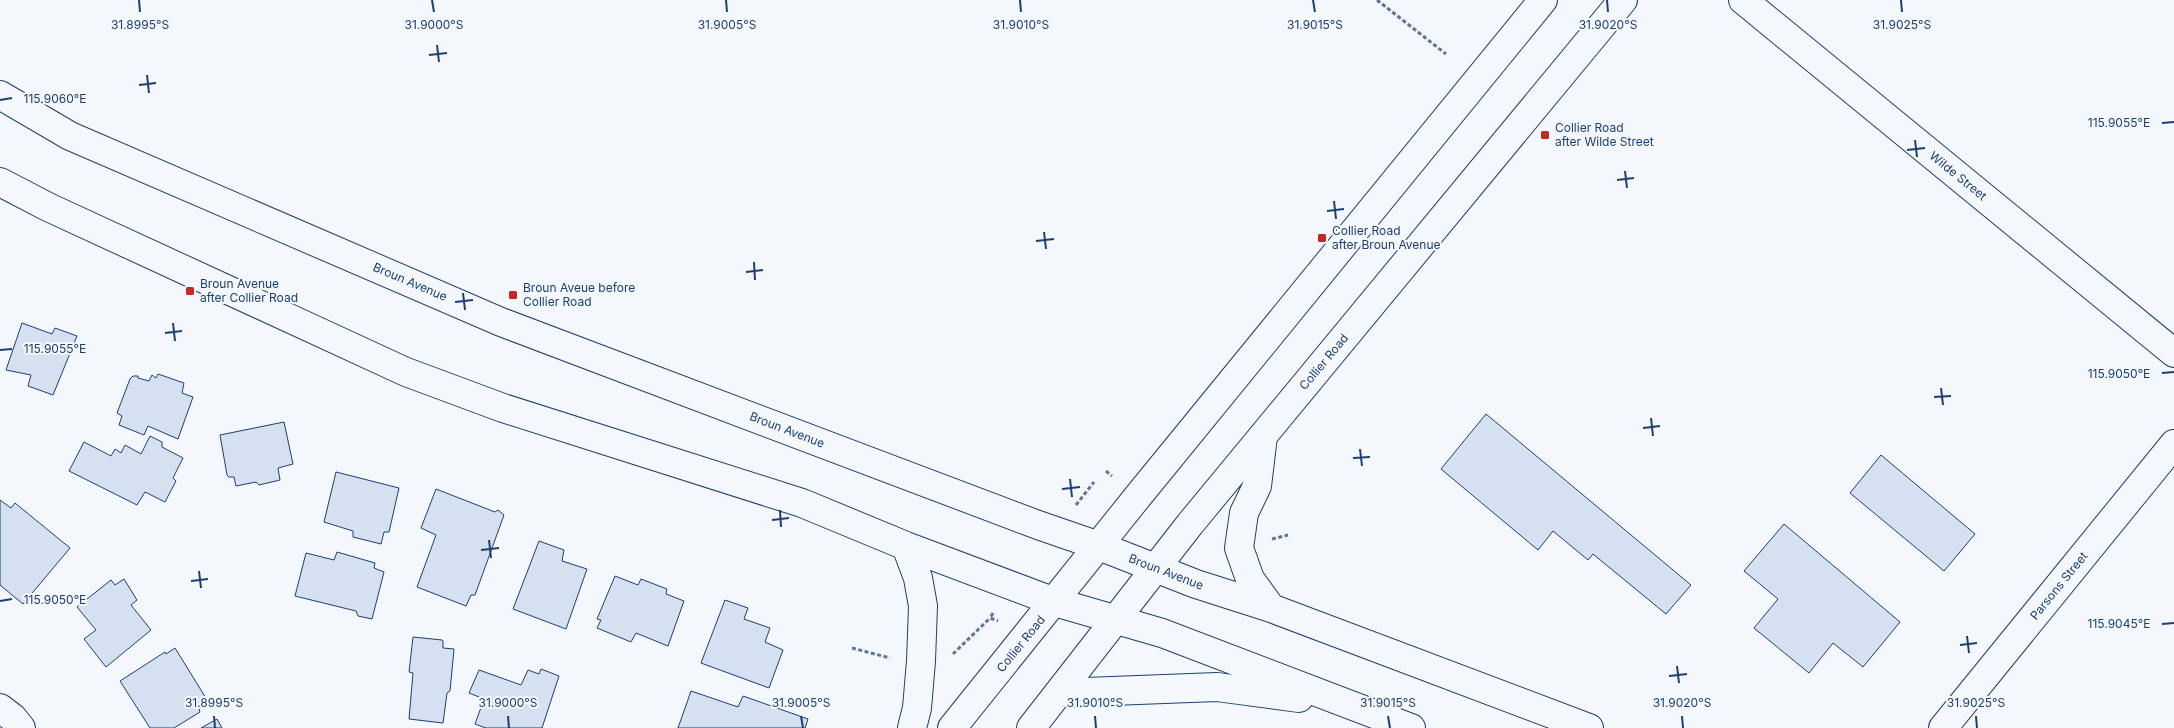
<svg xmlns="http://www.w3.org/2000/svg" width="2174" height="728" viewBox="0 0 2174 728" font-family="Inter,sans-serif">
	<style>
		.building { fill: #d5e0f0; stroke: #1d3f73 }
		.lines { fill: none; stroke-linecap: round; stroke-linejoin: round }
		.street-casing { stroke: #1d3f73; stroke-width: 30 }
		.primary-casing { stroke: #1d3f73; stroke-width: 30 }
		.path { stroke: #5e769c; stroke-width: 3; stroke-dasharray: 4 2.5; stroke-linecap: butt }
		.street { stroke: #f4f7fb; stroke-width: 28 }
		.primary { stroke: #f4f7fb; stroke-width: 28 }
		.ticks { fill: none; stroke: #1d3f73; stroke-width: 2 }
		.poi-dot { fill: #c62828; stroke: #f4f7fb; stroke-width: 2 }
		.labels { text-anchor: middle; stroke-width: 4; stroke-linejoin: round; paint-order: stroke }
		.poi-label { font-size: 12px; fill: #1d3f73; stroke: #f4f7fb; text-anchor: start }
		.street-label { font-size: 12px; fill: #1d3f73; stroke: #f4f7fb }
		.ticks-label { font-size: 12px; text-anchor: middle; fill: #1d3f73; stroke: #f4f7fb; stroke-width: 4; stroke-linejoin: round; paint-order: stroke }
	</style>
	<rect width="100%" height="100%" fill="#f4f7fb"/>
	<path class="building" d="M22,323L52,334L55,328L77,336L53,395L28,386L31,375L6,370Z
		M158,374L184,383L182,393L193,397L178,439L148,426L144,435L119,425L122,416L117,413L130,379L133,376H138V378L149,381L152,375L156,378Z
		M1486,414L1691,585L1666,614L1593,554L1588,560L1553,531L1538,550L1441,469Z
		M284,422L293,464L278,468L280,480L259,485L256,482L236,486L234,477H229L227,475L220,435Z
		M150,436L162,442V447L183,458L173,478L176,481L165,502L145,492L137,505L69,471L84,442L111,456L115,449L121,453L125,445L141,454Z
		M1881,455L1975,534L1944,571L1850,493Z
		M336,472L399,488L389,532H384L381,544L353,537V531L324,522Z
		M436,489L495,512L498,510L504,515L475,595H471L466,606L417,587L436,535L421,528Z
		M0,500L11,508L15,503L70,548L23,604L0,585Z
		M1784,524L1900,622L1863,667L1833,643L1809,673L1754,628L1778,599L1744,571Z
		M539,541L564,550L562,561L587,569L566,629L513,609Z
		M337,552L375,563L374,568L384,572L372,619L358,616L356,611L295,596L306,553L334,560Z
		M615,576L638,585L641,579L667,589L666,594L684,601L668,646L636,633L631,642L597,628L601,620L597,619Z
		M124,579L137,600L131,605L151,630L106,667L84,639L96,630L77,607L111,580L115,585Z
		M725,600L748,608L744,619L770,628L765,642L783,650L769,688L701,663Z
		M413,637L442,640L443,641V648L454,649L450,691L447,693L443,723L409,719L413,673L409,672Z
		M175,648L209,703L199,709L200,712L174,728H150L120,681L165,652L166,654Z
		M541,669L559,676L542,728H486L475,724L484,699L469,693L479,670L521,685L528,670L539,674Z
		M691,691L738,707L743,696L808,719L805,728H678Z
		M217,719L222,728H201Z"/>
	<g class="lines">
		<g class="street-casing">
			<path id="street" d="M1743,0L2174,353
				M0,708L13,718L21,728
				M1943,728L2174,444"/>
		</g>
		<g class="primary-casing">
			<path id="primary" d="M0,95L70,136L501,322L1038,525L1099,546L1196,584L1271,608L1589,728
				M0,182L48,207L406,372L503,408L802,503L906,546L1055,602L1162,633L1411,728
				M1263,436L1257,486L1244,513L1239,548L1250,579L1271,608
				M906,546L918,578L923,606L921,661L917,708L912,728
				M1059,693L1217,687L1299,698
				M952,728L1139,495L1543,0
				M1031,728L1190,524L1623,0"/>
		</g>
		<path class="path" d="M1377,0L1446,54
			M1106,471L1112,476
			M1076,505L1094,482
			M1272,539L1288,535
			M993,613L990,618L998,621
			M852,648L890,658
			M953,654L990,618"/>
		<use href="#street" class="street"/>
		<use href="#primary" class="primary"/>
	</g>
	<path class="ticks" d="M139,0L140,12M432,0L434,12M726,0L727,12M1020,0L1021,12M1313,0L1315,12M1607,0L1608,12M1901,0L1902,12M437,45L439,62M429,55L447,53M147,75L149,93M139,85L156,83M0,100L12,98M2162,123L2174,122M1915,140L1917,157M1907,150L1925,148M1625,171L1627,188M1617,180L1634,178M1334,201L1336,219M1327,211L1344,209M1044,232L1046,249M1036,241L1054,239M754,262L755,280M746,272L763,270M463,293L465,310M455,302L473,300M173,323L175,341M165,333L182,331M0,350L12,349M2162,373L2174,372M1941,388L1943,405M1934,397L1951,396M1651,418L1653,436M1643,428L1660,426M1360,449L1362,466M1353,458L1370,457M1070,479L1072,497M1062,489L1080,487M780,510L781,527M772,520L789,518M489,540L491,558M481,550L499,548M199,571L201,588M191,581L208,579M0,601L12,599M2162,624L2174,623M1967,636L1969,653M1960,645L1977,643M1677,666L1679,683M1669,676L1687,674M214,716L215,728M508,716L509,728M801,716L803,728M1095,716L1096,728M1388,716L1390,728M1682,716L1683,728M1976,716L1977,728"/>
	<g class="poi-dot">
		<rect x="1540" y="130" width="10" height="10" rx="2.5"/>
		<rect x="1317" y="233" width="10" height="10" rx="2.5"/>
		<rect x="185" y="286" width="10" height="10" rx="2.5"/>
		<rect x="508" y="290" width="10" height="10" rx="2.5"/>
	</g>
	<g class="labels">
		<g class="poi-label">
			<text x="1555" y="132">Collier Road<tspan x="1555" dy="14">after Wilde Street</tspan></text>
			<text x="1332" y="235">Collier Road<tspan x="1332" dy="14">after Broun Avenue</tspan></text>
			<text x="200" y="288">Broun Avenue<tspan x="200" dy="14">after Collier Road</tspan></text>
			<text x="523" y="292">Broun Aveue before<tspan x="523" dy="14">Collier Road</tspan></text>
		</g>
		<g class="street-label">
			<text transform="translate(1958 176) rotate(39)" y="4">Wilde Street</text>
			<text transform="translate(410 282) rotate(23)" y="4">Broun Avenue</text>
			<text transform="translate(1324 362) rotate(-50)" y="4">Collier Road</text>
			<text transform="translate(787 430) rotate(21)" y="4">Broun Avenue</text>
			<text transform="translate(1166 572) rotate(21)" y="4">Broun Avenue</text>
			<text transform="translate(2059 586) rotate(-51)" y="4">Parsons Street</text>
			<text transform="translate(1021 644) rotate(-51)" y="4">Collier Road</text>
		</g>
	</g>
	<g class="ticks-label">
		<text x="140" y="29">31.8995°S</text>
		<text x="434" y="29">31.9000°S</text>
		<text x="727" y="29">31.9005°S</text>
		<text x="1021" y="29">31.9010°S</text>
		<text x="1315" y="29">31.9015°S</text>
		<text x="1608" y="29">31.9020°S</text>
		<text x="1902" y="29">31.9025°S</text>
		<text x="55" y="103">115.9060°E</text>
		<text x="2119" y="127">115.9055°E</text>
		<text x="55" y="353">115.9055°E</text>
		<text x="2119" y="378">115.9050°E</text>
		<text x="55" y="604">115.9050°E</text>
		<text x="2119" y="628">115.9045°E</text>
		<text x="214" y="707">31.8995°S</text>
		<text x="508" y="707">31.9000°S</text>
		<text x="801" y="707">31.9005°S</text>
		<text x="1095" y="707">31.9010°S</text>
		<text x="1388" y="707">31.9015°S</text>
		<text x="1682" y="707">31.9020°S</text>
		<text x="1976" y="707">31.9025°S</text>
	</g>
</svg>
